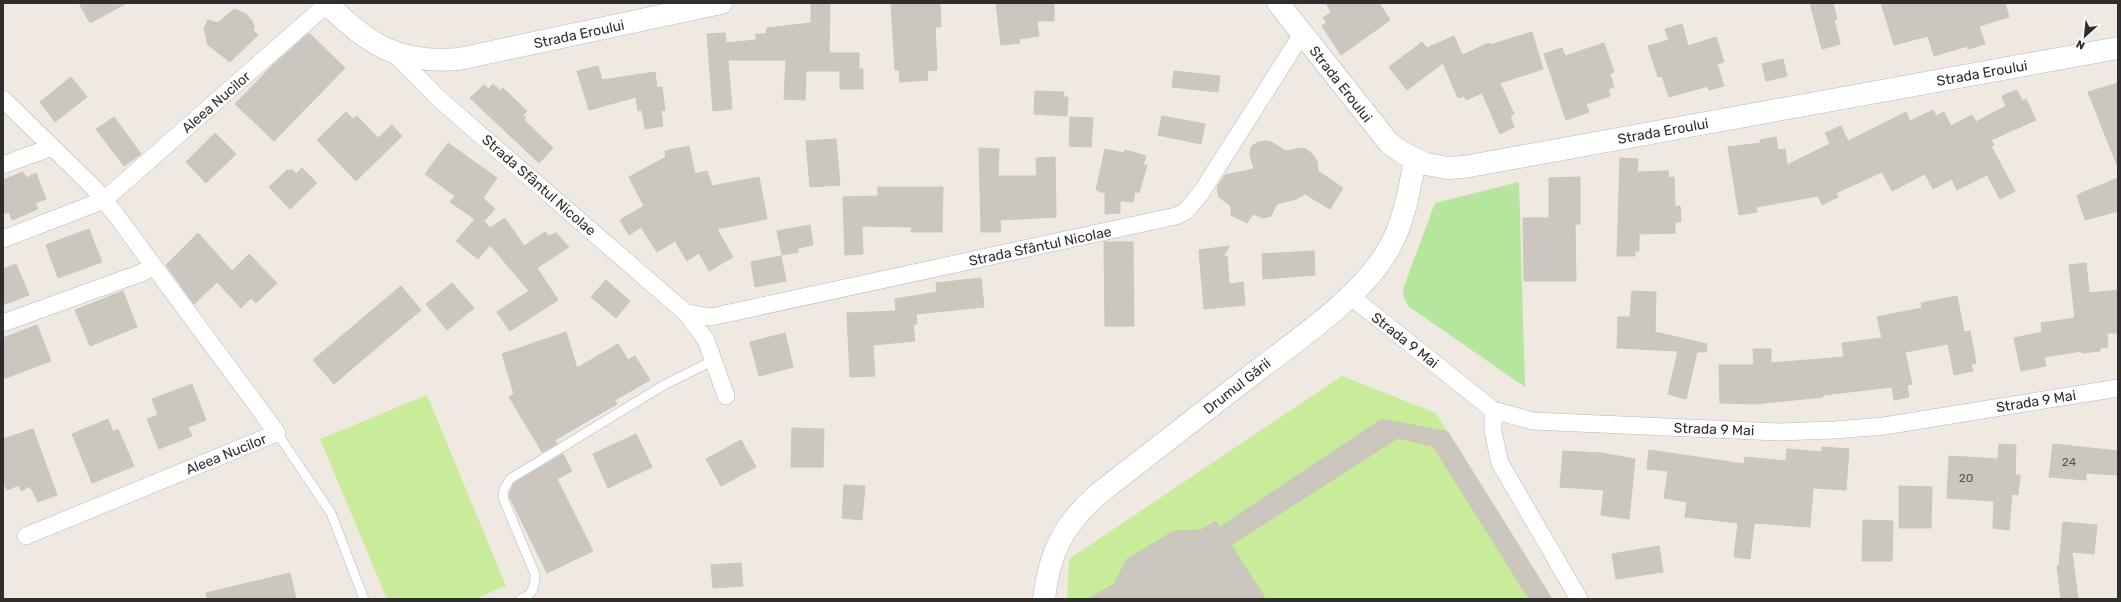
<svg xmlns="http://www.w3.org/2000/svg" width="2121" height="602" viewBox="0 0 2121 602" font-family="Rubik,sans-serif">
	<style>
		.green { fill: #b6e59e }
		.pitch { fill: #c9ec9a }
		.building { fill: #cbc7bf; stroke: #cbc5ba }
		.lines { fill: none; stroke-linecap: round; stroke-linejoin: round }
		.service-casing { stroke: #b4b7c1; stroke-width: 10 }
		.minor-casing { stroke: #b4b7c1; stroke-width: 18 }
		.secondary-casing { stroke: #b4b7c1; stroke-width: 23 }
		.service { stroke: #fff; stroke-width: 9 }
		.minor { stroke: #fff; stroke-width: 17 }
		.secondary { stroke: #fff; stroke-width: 22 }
		.labels { text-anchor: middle; stroke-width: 3; stroke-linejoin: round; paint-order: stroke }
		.number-label { font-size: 12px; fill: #555452 }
		.street-label { font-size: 14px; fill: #2e2e2e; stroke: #fff }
	</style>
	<rect width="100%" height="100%" fill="#efe9e1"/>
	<path class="green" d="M1519,182L1525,387L1408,306L1404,298L1403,289L1435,203Z"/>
	<path class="pitch" d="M1342,376L1436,413L1552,599H1067L1069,559Z
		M427,395L506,586L474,599H387L320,439Z"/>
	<path class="building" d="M79,3H127L90,23Z
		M811,3H830L829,53H859V69H863V89H840V71H806L805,100L784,99L786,60H728L732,109L713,111L707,34L725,33L726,43L756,40V34H766L767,28L811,23Z
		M891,3H940L941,27H935L937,70L927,71L928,80L900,82L899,70H895Z
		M996,3H1054V21H1037L1039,36L1019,39L1020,43L1001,45Z
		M1326,3H1379L1390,20L1341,55L1322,26L1327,22L1323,18L1331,12Z
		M1810,3H1833L1837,19L1834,20L1840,44L1822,49Z
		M1881,3H2005L2009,17L1979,26L1985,44L1968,49L1967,46L1934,56L1928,36L1894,45Z
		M234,9L246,14L252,21L254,27L253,30L258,35L230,62L208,45L204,29L208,20L218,23Z
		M1682,24L1688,46L1716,37L1724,62L1717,64L1724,86L1709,90L1708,86L1669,97L1662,76L1658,77L1648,46L1669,40L1665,29Z
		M1532,32L1543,69L1500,83L1514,114L1510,116L1514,127L1500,134L1482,93L1466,100L1464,96L1458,98L1443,63L1407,90L1389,67L1422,42L1427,48L1454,36L1462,55L1489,43L1490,45Z
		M309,33L345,68L274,141L235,104L272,66Z
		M1604,43L1614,72L1610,74L1614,87L1608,89L1610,96L1586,104L1589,112L1566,120L1544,54L1562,48L1565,56Z
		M1783,59L1787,76L1766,81L1762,64Z
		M598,66L602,80L655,72L657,88L662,87L665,110L661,111L663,126L645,129L642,110L638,111L636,97L589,110L577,71Z
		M1174,71L1220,76L1218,92L1172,87Z
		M71,77L87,97L55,122L40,102Z
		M2118,83V165H2117L2088,92Z
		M493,84L501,91L503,88L527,111L523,115L526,118L524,120L553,148L539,163L470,98L484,85L489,89Z
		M2017,90L2022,101L2026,99L2036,120L1991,140L1994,145L1991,146L2015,191L2000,199L1987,175L1957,190L1952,179L1933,189L1925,174L1892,191L1882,172L1836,193L1838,197L1822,205L1818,196L1756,207L1757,212L1739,215L1728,147L1761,143L1760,140L1776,137L1778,150L1785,149L1787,165L1830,144L1825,133L1841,126L1848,141L1906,112L1910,121L1933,110L1936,116L1944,112L1951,126L1972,115L1976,122L2006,106L2002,96Z
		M1035,91L1064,92L1063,97H1068L1067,116L1034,114Z
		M346,112L353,119L357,116L378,138L392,125L402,136L356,181L317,140Z
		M1162,116L1205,124L1201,144L1158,135Z
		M114,117L141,154L124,166L96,129Z
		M1070,117L1093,118L1091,147L1069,146Z
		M215,133L236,154L206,183L186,162Z
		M836,139L840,185L810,187L806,141Z
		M1265,141L1271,142L1286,151L1300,148L1306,149L1312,154L1317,161L1318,171L1343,188L1330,209L1305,194L1296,199L1277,204L1271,216L1263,218L1253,214L1247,223L1231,215V206L1219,197L1217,187L1225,175L1254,169L1250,155L1251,147L1258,142Z
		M448,143L497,178L483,198L495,209L484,221L490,228L505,218L524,246L545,232L549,236L556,233L569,247L537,268L558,300L510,331L497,312L529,291L490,245L478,259L456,241L475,219L450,202L455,196L425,174Z
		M689,146L695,174L707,171L712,186L759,177L767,219L717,229L733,257L709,271L699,253L687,261L675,241L657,252L641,227L629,235L620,220L644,206L629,177L666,157L665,151Z
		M979,148L999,149L998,176H1037L1036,158L1055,157L1056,217L1000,220L1001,232H981Z
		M1105,149L1124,153L1125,150L1146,156L1143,165H1147L1139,193L1135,191L1133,202L1120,201V213L1105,214V193L1096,190Z
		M1620,158L1638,159L1637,172L1668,171L1669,178L1674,177L1675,207L1680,206L1681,222H1675V233L1639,234V251H1635V256H1617Z
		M302,168L317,183L290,209L269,187L287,170H293L296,174Z
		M23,172L26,178L36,173L46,199L35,203L38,209L12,220L9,212L3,214V180Z
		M1580,177V224H1575L1576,281H1524L1523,218H1549V178Z
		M2118,178V211L2085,220L2077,195Z
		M878,187H943L942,232H911L912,227L862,226L863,254L845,255L843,197L878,196Z
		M810,225L813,245L798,248V252L782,255L777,231Z
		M89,229L102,262L58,278L46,245Z
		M198,233L232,271L249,254L277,283L256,303L251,298L241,308L217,282L194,304L166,265Z
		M1104,242H1133L1134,326H1105Z
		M1230,246L1223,256H1227L1229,284L1243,282L1245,305L1204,309L1199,250Z
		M1314,251L1315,275L1263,279L1262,254Z
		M781,256L786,281L755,287L751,262Z
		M2086,263L2089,293L2118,290V333H2107L2108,347L2100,348V351L2082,353V351L2044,357L2046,366L2021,371L2014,338L2042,332L2041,323L2075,318L2069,265Z
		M16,264L29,295L3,305V269Z
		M981,278L984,307L916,314L917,324L913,325L915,341L873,345L875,376L850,377L847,313L896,311L895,299L937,292L936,283Z
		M606,280L630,301L616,318L591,297Z
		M452,283L474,308L447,330L426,304Z
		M401,286L421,310L334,384L313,360Z
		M123,291L137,327L90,346L75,310Z
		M1632,291L1656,292L1655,332L1707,344L1706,352H1697L1686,399L1668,394L1678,351L1617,348L1618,317H1630Z
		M1957,296L1964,332L1970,331L1976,363L1971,364L1973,371L1954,375L1948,344L1905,352L1912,384L1907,385L1909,397L1894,400L1892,387L1823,395V397L1755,404L1720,403L1719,365H1754L1753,349H1771V363L1844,357L1842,343L1882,338L1877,317L1922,308L1921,303Z
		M37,325L51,361L3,379V338Z
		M566,332L577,368L618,344L628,360L635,356L650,380L615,400L617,404L555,440L557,444L542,452L509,397L514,394L502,354Z
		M785,333L793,367L759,376L750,342Z
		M192,384L206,420L188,427L192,436L159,449L147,419L158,415L152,399Z
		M108,419L113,432L118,429L134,466L92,483L72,434Z
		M1382,419L1448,432L1552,599H1529L1433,446L1398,438L1231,545L1266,599H1088L1114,584L1127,559L1174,531L1201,530L1216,521L1220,527Z
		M792,428L824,429L823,467H791Z
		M33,429L57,495L38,502L30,486L21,491L19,485L7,490L3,481V439Z
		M636,434L652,467L608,488L593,454Z
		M741,440L756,467L721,486L706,459Z
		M1999,444L2016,445L2015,475H2020L2018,495L2012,494L2009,530L1993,528L1994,501L1947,498L1949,456L1998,459Z
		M2053,444L2118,451V475L2086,473V480L2049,477Z
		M1822,447L1849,449L1846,490L1813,488L1810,527L1754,523L1750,559L1734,557L1738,523L1685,517L1687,502L1664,498L1668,471L1647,469L1649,450L1744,464L1745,457L1786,461L1787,449L1822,452Z
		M1563,451L1601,453L1635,459L1629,519L1601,515L1604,490L1560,487Z
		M563,454L572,471L557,479L593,551L547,573L509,496L510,492L514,483Z
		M844,485L865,486L862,520L842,518Z
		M1899,486L1932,487L1931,528H1899Z
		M1863,520L1893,521L1892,561H1862Z
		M2063,522L2097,525L2094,554L2072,552L2078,599H2061L2057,566H2059Z
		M1659,546L1663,572L1616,579L1612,554Z
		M741,563L743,586L713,588L711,565Z
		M290,573L296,599H207L206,593Z"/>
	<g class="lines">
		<g class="service-casing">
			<path id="service" d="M277,433L331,513L364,599
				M521,599C533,595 535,586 535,574L503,498L504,489L510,479L664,385L714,360"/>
		</g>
		<g class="minor-casing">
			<path id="minor" d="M395,54L438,98L686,313L706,340L726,396
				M3,99L91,185L116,215L277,433L26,536
				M3,165L52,147
				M3,239L104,200L327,4
				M1349,295L1493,410L1533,421L1778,432L1834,430L1884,426L2118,388
				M686,313L711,317L1176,216L1186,211L1201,193L1302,34
				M3,323L141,273L154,266
				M1493,410V432L1500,463L1579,599"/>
		</g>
		<g class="secondary-casing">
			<path id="secondary" d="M326,3C369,45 398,64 459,59L721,3
				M1278,3L1389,143L1403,153L1426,164L1448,168L1464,167L2118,48
				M1044,599C1049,554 1063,525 1097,495C1152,452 1207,409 1262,367C1303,336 1363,294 1388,250C1404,223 1409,191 1415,160"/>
		</g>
		<use href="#service" class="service"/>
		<use href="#minor" class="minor"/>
		<use href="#secondary" class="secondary"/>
	</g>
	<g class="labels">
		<g class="number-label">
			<text x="2069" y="466">24</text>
			<text x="1966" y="482">20</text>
		</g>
		<g class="street-label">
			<text transform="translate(579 34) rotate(-12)" y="5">Strada Eroului</text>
			<text transform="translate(1982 73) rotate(-10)" y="5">Strada Eroului</text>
			<text transform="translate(1341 84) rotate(52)" y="5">Strada Eroului</text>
			<text transform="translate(216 102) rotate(-41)" y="5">Aleea Nucilor</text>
			<text transform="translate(1663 131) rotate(-10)" y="5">Strada Eroului</text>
			<text transform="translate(539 185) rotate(41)" y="5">Strada Sfântul Nicolae</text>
			<text transform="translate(1040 246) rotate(-12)" y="5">Strada Sfântul Nicolae</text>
			<text transform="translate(1405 340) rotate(38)" y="5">Strada 9 Mai</text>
			<text transform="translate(1237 386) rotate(-38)" y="5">Drumul Gării</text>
			<text transform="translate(2036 401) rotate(-9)" y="5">Strada 9 Mai</text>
			<text transform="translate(1714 429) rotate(2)" y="5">Strada 9 Mai</text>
			<text transform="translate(226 454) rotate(-22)" y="5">Aleea Nucilor</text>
		</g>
	</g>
	<rect width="2121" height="602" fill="none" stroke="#2e2e2e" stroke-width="8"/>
	<g transform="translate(2085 36) rotate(207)" stroke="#ffffff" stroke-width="3" paint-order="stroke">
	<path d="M0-3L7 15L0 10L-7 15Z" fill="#2e2e2e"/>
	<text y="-6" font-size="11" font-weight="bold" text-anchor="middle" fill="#2e2e2e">N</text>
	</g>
</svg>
